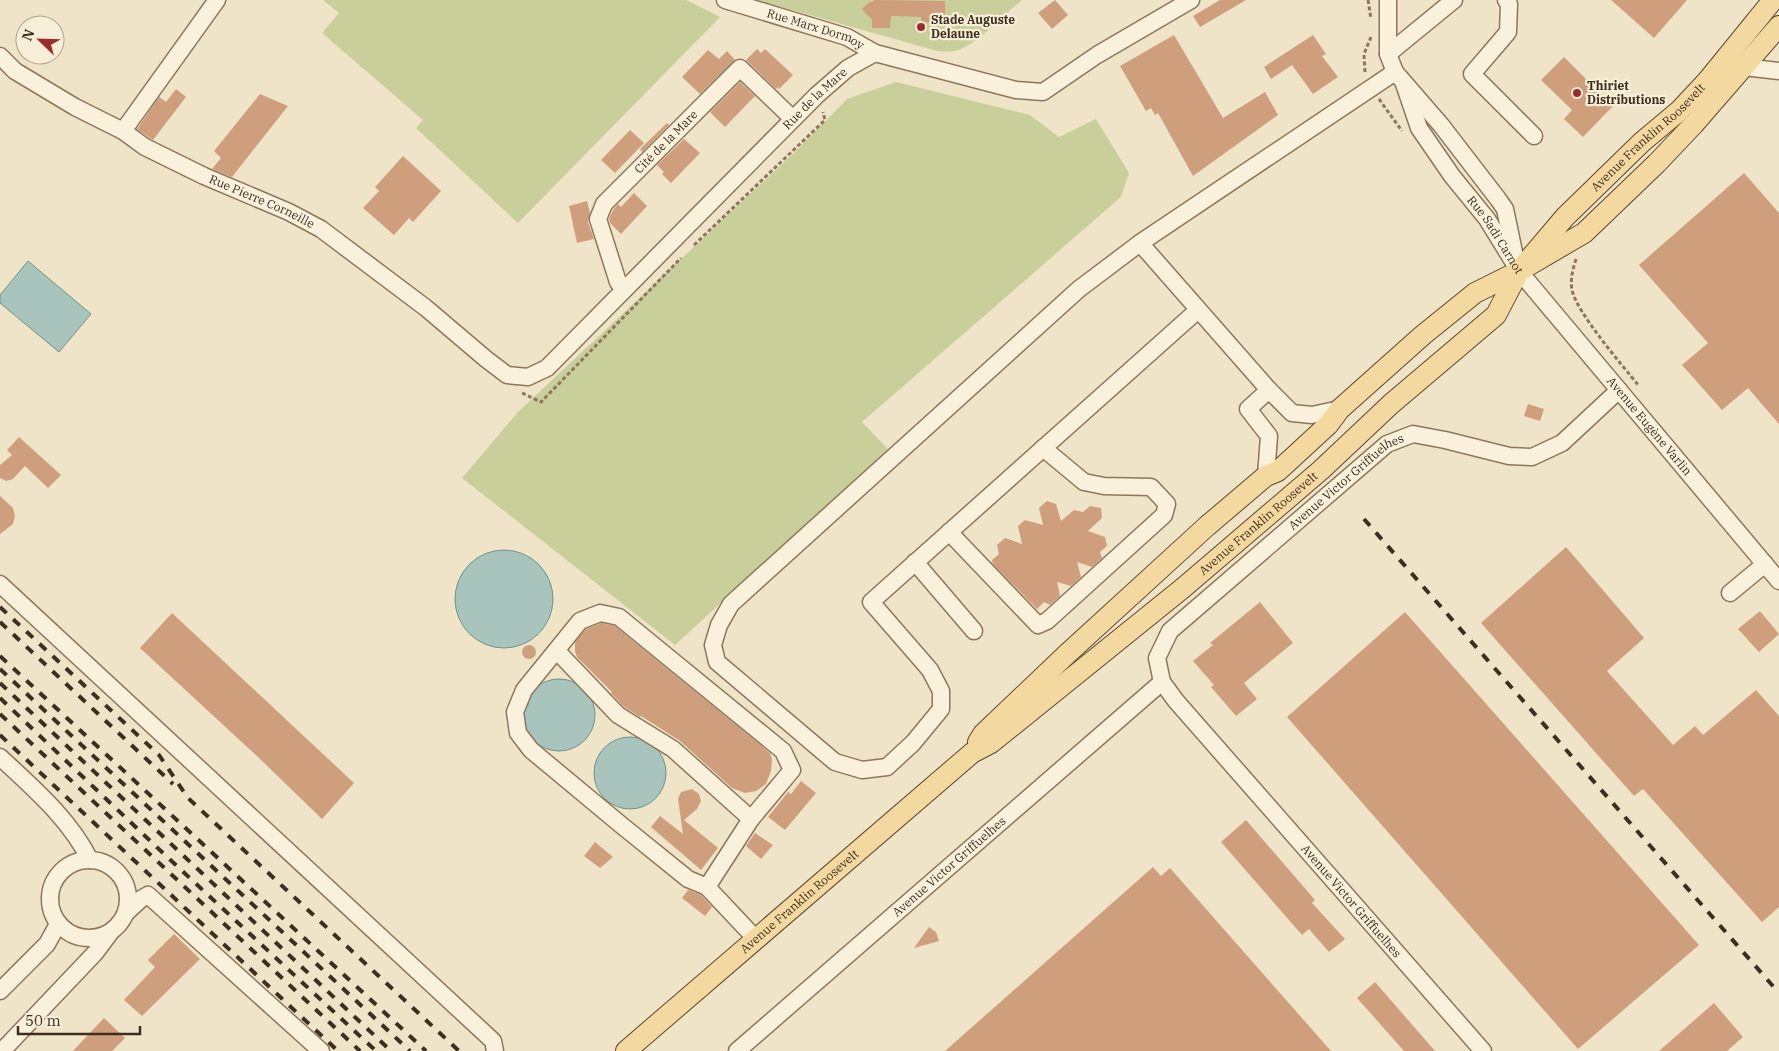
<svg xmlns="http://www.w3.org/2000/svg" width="1779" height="1051" viewBox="0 0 1779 1051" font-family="'IBM Plex Serif',serif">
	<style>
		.green { fill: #c9cf9b }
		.water { fill: #a9c4bc; stroke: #6f938a }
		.building { fill: #cf9f7d }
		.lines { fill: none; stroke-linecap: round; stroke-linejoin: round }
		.minor-casing { stroke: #8d765c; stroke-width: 19 }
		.major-casing { stroke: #5b4430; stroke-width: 22 }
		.path { stroke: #8d765c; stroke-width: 3; stroke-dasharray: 4 2.5; stroke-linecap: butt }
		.minor { stroke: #faf1dc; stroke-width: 16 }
		.major { stroke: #f3d9a0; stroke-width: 20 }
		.rail { stroke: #3d2e20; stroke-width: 4; stroke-dasharray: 9 9; stroke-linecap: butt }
		.poi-dot { fill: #9e2a2b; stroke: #f7eed8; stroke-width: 2 }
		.labels { text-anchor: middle; stroke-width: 4.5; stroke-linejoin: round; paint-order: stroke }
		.poi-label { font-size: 12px; font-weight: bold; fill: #3d2e20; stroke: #f7eed8; text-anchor: start }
		.street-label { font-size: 12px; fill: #3d2e20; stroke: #f7eed8 }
	</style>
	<rect width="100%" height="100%" fill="#f0e4c8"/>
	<path class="green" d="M323,0H686L720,17L518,223L416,128L423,120L322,33L339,13Z
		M757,0H1022C1006,13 979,42 961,49C953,52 945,52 937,51Z
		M896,82L1030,115L1059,137L1096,119L1129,173L1121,197L862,422L888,449L675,645L462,478L518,412L796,151L847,99Z"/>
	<path class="water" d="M28,261L91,314L59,352L0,303V295Z
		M455 599a49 49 0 1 1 98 0a49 49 0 1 1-98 0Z
		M523 715a36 36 0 1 1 72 0a36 36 0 1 1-72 0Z
		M594 773a36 36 0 1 1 72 0a36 36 0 1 1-72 0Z"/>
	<path class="building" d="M875,0L945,1V18H939V23L921,22V17L891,16L890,28H872V19L866,14L862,9L867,4Z
		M1055,0L1068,15L1052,29L1038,13Z
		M1220,0H1246L1200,27L1193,16Z
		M1611,0H1687L1654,38Z
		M1174,35L1223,118L1265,92L1278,115L1193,176L1158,113L1155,115L1151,108L1146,111L1120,66Z
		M1313,35L1326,54L1322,56L1338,77L1313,94L1292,65L1271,79L1264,67Z
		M757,49L761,53L765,49L793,75L779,89L778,87L776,89L746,60Z
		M708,50L719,59L727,51L735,60L700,94L682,77Z
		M1564,57L1613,106L1583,137L1564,119L1572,110L1541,80Z
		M740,82L755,96L725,127L710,112Z
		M176,89L186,97L153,140L137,129L159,97L166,102Z
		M260,94L288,106L232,177L212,169L221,158L214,151Z
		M667,123L669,125L642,152L640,149Z
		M630,130L644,143L615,173L601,160Z
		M684,139L700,153L671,183L662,174L664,172L657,165Z
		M403,156L441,191L413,222L409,218L394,235L363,208L379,191L375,187Z
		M1744,173L1779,213V424L1748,388L1722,410L1682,365L1708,343L1639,265Z
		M634,193L647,206L621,234L610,223L609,219L613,210L618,204L621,207Z
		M587,201L590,213L588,222L594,239L577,243L569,206Z
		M1528,404L1544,409L1540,421L1524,416Z
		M19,437L61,475L48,488L25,466L13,479L6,481L0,478V465L12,455L7,450Z
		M0,496L13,508L15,516L13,524L0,534Z
		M1047,501L1056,504L1061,521L1074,510L1083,512L1090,506L1101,508L1102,518L1088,531L1105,537L1107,546L1100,552L1102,558L1092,567L1077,562L1081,577L1071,586L1057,582L1060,596L1050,605L1044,602L1037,609L993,564L992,560L999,554L997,545L1005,538L1022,544L1018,526L1025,520L1043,525L1039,508Z
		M1566,547L1644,638L1607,671L1673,745L1695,726L1703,735L1756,690L1779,716V907L1762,922L1643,789L1634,796L1481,623Z
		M1260,602L1293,643L1244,683L1257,699L1236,716L1211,687L1214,685L1193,661L1213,645L1210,643Z
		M1760,611L1779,634L1759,652L1738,629Z
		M1405,612L1699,945L1578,1049L1287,717Z
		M172,613L354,783L322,819L258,757L140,648Z
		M601,623L615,626L770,753L772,759L771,771L766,784L756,791L745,793L732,788L680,741L641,716L640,717L624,707L611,693L612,692L577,657L575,652V642L586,629Z
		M522 652a7 7 0 1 1 14 0a7 7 0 1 1-14 0Z
		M801,781L816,793L785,830L768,817L788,792L791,794Z
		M692,789L699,794L701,801L697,809L684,820L718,848L701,870L651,827L660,816L683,834L678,799L681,792Z
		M1246,820L1315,900L1312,903L1345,939L1329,952L1309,929L1302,935L1221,842Z
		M755,833L773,845L761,859L746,846Z
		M595,842L613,857L600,868L584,856Z
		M1153,867L1161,876L1170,868L1331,1051H945Z
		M688,890L701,895L712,907L705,916L682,898Z
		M929,927L936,932L939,941L914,948Z
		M174,934L200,959L142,1016L124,1000L155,967L148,960Z
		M1375,982L1435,1051H1404L1357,998Z
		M1714,1003L1743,1037L1727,1051H1659Z
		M104,1018L125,1038L112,1051H73Z"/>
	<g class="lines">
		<g class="minor-casing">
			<g id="minor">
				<path id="s1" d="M725,0L847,37L875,53"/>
				<path d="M1388,0V54L1395,72L1441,125L1498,199L1505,209L1515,257"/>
				<path d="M1506,0L1509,4L1508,32L1472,74L1534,136"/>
				<path d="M1388,54L1454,0"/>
				<path id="s2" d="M0,56L15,71L75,107L123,131L145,147L204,176L289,212L321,229L426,308L486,359L507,375L528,377L547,368L817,95L848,68L875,53L1016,90L1043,92L1097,55L1191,0"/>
				<path d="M1744,67L1779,71"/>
				<path id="s3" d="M1404,84L1419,128L1452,176L1487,219L1519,271L1779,581"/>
				<path d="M123,131L217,0"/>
				<path d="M1140,243L1079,289L731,604L719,625L713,645L717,662L835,762L862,770L887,767L913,743L941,709V691L930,670L871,602L1198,310"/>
				<path id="s4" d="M624,290L618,282L598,219L604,204L740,68L793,119"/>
				<path d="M1269,390L1140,243L1395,72"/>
				<path d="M1266,476L1269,436L1248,409L1269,390L1292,413L1312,415L1340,409"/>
				<path d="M949,532L1038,625L1047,621L1164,515L1167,504L1151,487L1104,486L1084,482L1043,448"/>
				<path d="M915,562L974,631"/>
				<path d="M0,584L493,1041L495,1051"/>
				<path d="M1730,593L1765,564"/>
				<path d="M557,651L618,715L673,749L751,819L707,887"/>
				<path d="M0,757C33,788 69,818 90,860"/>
				<path d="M751,819L792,770L783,751L619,617L600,613L580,621L524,690L515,712L518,733L531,750L620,824L688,879L707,887L756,939"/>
				<circle cx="89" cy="899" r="39"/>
				<path d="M127,912L141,899L148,895L321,1051"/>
				<path d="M0,991L47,944L58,924"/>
				<path d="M2,1051L95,953L110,933"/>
				<path id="s5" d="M737,1051L1162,682"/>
				<path id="s6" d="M1483,1051L1176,701L1162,682L1157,658L1170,631L1387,444L1413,434L1445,440L1509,456L1532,457L1562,443L1619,390"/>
			</g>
		</g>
		<g class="major-casing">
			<g id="major">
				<path d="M978,742L983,734L1067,654L1207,526L1266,476L1278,471L1328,425L1340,409L1423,335L1475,293L1519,271L1584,233L1657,163L1694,124L1779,26"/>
				<path id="s7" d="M626,1051L972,753L991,743L1183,588L1321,470L1391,404L1496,315L1519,271L1565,217L1642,142L1679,111L1708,80L1773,0"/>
			</g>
		</g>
		<path class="path" d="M1368,0L1371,19
			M1365,72L1364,54L1371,37
			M1379,99L1402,131
			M694,245L825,120L823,112
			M1576,259C1573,269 1570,279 1572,290C1577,313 1622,365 1639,386
			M522,393L541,402L681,258"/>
		<use href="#minor" class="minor"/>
		<use href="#major" class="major"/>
		<path class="rail" d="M1364,519L1779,993
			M0,607L159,755L188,798L459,1051
			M0,622L173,784
			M0,656L426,1051
			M0,669L410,1051
			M0,683L391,1051
			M0,698L164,854L376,1051
			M0,714L360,1051
			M0,735L338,1051"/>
	</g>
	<g class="poi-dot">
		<circle cx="921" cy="27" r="5"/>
		<circle cx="1577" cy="93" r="5"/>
	</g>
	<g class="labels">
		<g class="poi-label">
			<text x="931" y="24">Stade Auguste<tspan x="931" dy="14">Delaune</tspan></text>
			<text x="1587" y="90">Thiriet<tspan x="1587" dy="14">Distributions</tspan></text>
		</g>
		<g class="street-label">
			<text dy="4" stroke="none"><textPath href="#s1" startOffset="95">Rue Marx Dormoy</textPath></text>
			<text dy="4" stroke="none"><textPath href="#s2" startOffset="1025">Rue de la Mare</textPath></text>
			<text dy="4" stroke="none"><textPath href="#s7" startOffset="1376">Avenue Franklin Roosevelt</textPath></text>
			<text dy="4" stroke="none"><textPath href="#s4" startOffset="180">Cité de la Mare</textPath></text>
			<text dy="4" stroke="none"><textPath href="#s2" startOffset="301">Rue Pierre Corneille</textPath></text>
			<text dy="4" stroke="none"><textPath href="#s3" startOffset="178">Rue Sadi Carnot</textPath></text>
			<text dy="4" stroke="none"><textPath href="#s3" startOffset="424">Avenue Eugène Varlin</textPath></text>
			<text dy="4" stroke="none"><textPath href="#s6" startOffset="775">Avenue Victor Griffuelhes</textPath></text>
			<text dy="4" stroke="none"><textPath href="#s7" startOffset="824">Avenue Franklin Roosevelt</textPath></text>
			<text dy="4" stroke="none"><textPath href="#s5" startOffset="281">Avenue Victor Griffuelhes</textPath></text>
			<text transform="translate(1351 901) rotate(49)" y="4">Avenue Victor Griffuelhes</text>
			<text dy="4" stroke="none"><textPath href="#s7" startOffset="229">Avenue Franklin Roosevelt</textPath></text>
		</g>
	</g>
	<g transform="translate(40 40) rotate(293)"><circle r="24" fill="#f7eed8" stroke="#ada18e"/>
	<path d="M0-4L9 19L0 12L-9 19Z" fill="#9e2a2b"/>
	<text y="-8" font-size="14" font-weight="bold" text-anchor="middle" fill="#3d2e20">N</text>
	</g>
	<path d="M18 1026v8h122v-8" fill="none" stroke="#3d2e20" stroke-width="2.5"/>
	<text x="25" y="1026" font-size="15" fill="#3d2e20" stroke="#f7eed8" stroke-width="4" paint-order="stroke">50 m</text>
</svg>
